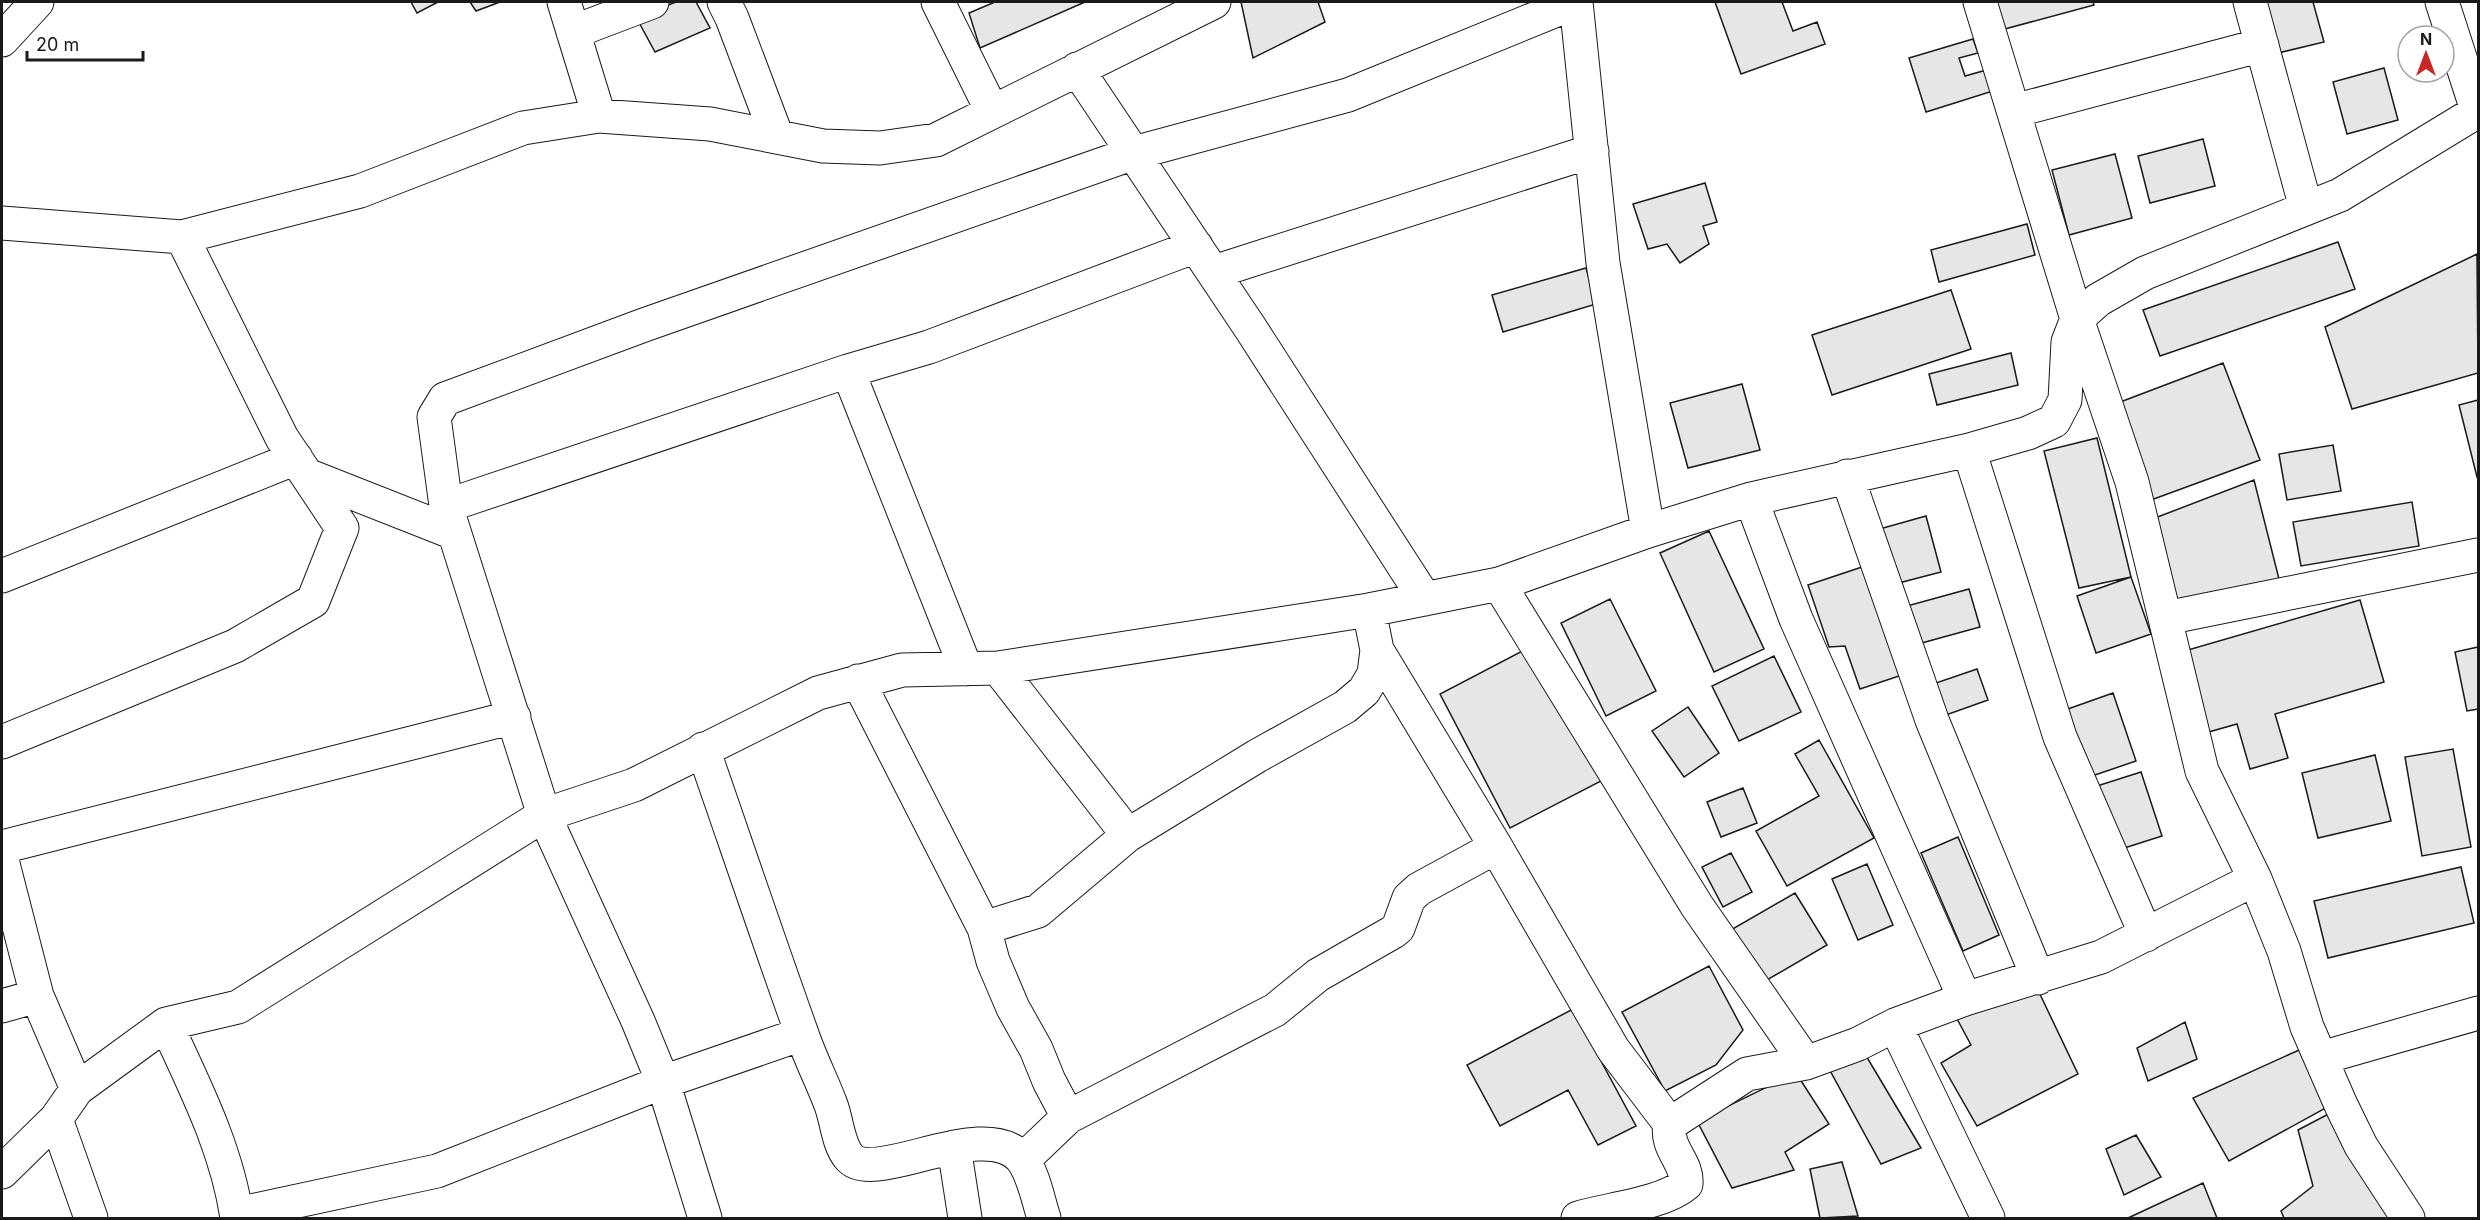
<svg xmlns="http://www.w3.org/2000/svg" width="2480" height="1220" viewBox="0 0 2480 1220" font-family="Inter,sans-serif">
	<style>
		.building { fill: #e6e6e6; stroke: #1a1a1a; stroke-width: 1.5 }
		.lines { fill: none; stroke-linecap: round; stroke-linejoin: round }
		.minor-casing { stroke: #1a1a1a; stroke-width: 35 }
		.minor { stroke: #fff; stroke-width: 33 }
	</style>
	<rect width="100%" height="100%" fill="#fff"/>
	<path class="building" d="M411,2H438L417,13Z
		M470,2H500L476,11Z
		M676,2H696L710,28L655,52L636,17Z
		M995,2H1085L980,48L969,13Z
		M1241,2H1318L1325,22L1253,58Z
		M1715,2H1782L1793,31L1817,22L1825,44L1741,74Z
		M1994,2H2093L2094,5L2001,30Z
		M2258,2H2313L2324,42L2274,54Z
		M1973,39L1978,53L1959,58L1965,76L1990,69L1996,90L1926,112L1909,58Z
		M2384,68L2398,120L2347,134L2333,82Z
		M2203,139L2215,186L2150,203L2138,156Z
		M2115,154L2132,218L2069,235L2052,170Z
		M1705,183L1717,222L1703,226L1709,244L1680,263L1667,244L1648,249L1633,204Z
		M2027,224L2035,255L1939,282L1931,250Z
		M2338,242L2355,289L2160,356L2143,310Z
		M2477,254L2478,373L2352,409L2325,327Z
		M1586,268L1596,304L1503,332L1492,295Z
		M1951,290L1971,349L1832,395L1812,335Z
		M2011,353L2018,385L1937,405L1929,374Z
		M2223,363L2260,460L2151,500L2115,404Z
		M1742,384L1760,450L1688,468L1670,403Z
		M2478,400V476L2477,477L2459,405Z
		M2097,438L2131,577L2079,588L2044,451Z
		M2333,445L2341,491L2287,500L2279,454Z
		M2254,480L2279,579L2175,603L2155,518Z
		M2412,502L2419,546L2301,566L2293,522Z
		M1926,516L1941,572L1891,585L1876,530Z
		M1709,531L1764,649L1714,672L1660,553Z
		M1865,566L1902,675L1860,689L1845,646L1829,647L1808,585Z
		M2131,577L2151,634L2096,653L2077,596Z
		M1969,589L1980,627L1918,644L1907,606Z
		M1610,599L1656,691L1606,716L1561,623Z
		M2360,600L2384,682L2275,714L2288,758L2250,769L2237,724L2205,733L2181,652Z
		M1532,646L1603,780L1510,828L1440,694Z
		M2478,647V709L2467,711L2455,652Z
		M1774,656L1801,712L1739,741L1712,686Z
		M1977,669L1988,700L1932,720L1933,684Z
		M2113,693L2136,761L2089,777L2065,710Z
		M1688,707L1719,753L1684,777L1652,731Z
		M1819,740L1874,838L1787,886L1756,831L1819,796L1795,754Z
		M2453,749L2471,847L2422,856L2405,757Z
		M2375,755L2391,821L2318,838L2302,773Z
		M2141,772L2162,836L2118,850L2097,786Z
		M1743,788L1757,823L1721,837L1707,802Z
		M1958,837L1999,935L1963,951L1921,853Z
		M1731,853L1752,892L1723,907L1702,867Z
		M1867,864L1893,925L1858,940L1832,879Z
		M2461,867L2474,923L2328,958L2314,901Z
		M1795,893L1827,945L1760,984L1729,931Z
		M1709,966L1743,1030L1716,1065L1665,1091L1622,1012Z
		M2037,988L2078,1074L1977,1126L1941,1063L1971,1045L1956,1017Z
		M1573,1009L1636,1126L1598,1145L1568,1090L1500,1126L1467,1065Z
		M2185,1022L2197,1059L2148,1081L2137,1048Z
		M2308,1046L2333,1104L2229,1161L2193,1098Z
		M1862,1049L1921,1148L1881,1164L1827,1065Z
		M1796,1073L1829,1124L1785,1152L1794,1170L1732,1188L1697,1121Z
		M2336,1110L2392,1218H2284L2281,1211L2313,1186L2298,1130Z
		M2136,1135L2161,1177L2124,1195L2106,1149Z
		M1842,1162L1858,1216L1820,1218L1810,1169Z
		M2203,1183L2217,1218H2128Z"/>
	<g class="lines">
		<g class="minor-casing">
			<path id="minor" d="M564,2L599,116
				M724,2L732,18L777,137
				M938,2L992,111
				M1576,2L1603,263L1648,531
				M1980,2L2077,319L2132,482L2202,771L2255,879L2284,951L2307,1027L2341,1105L2361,1146L2408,1218
				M2250,2L2306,208
				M2442,2L2478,113
				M573,32L652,2
				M2,40L37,2
				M1077,69L1251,329L1425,599
				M2014,111L2262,45
				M2,223L182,237L360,191L523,128L599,116L710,124L823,146L880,148L936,140L1214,2
				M1214,272L1592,151
				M848,371L966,669
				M1969,450L2060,737L2146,935
				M307,475L454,533
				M1847,476L1932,720L2038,978
				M1751,499L1796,619L1965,999
				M446,506L848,371L929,347L1196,246
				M2,576L296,458
				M1499,584L1697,906L1806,1063
				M2166,618L2478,555
				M1377,650L1496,847L1613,1049L1670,1124
				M998,668L1128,835
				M858,681L984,928
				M2,742L235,646L313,601L342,528L282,438L182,237
				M703,749C736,844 768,939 802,1034C810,1058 822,1081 831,1105C837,1121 838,1144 849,1157C874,1187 985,1114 1022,1159C1034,1175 1038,1200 1044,1218
				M2,847L514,717
				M2,860L37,996L77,1089
				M2,1006L37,996
				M166,1024C195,1087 227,1149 237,1218
				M1895,1025L1988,1218
				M2321,1058L2478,1013
				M1068,1117L1049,1081L1036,1049L1013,1008L993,961L984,928L1038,911L1128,835L1257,756L1345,707L1364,691L1374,674L1377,650L1369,610
				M56,1119L91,1218
				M954,1147L965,1218
				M1023,1160L1068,1117L1275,1010L1318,975L1393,932L1398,928L1409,898L1419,889L1496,847
				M2,1172L56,1119L77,1089L166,1024L238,1007L544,815L634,785L818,693L902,670L998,668L1369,610L1499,584L1648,531L1751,499L1969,450L2028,433L2054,421L2065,400L2068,342L2077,319L2098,300L2145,273L2340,195L2478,111
				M237,1214L437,1171L663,1082L802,1034
				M705,1218L663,1082L638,1021L544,815L446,506L434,417L445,399L644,325L1134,153L1348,95L1576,2
				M1578,1218C1608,1209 1663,1204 1686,1184C1688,1161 1665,1150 1670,1124L1747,1074L1806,1063L1858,1044L1895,1025L1965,999L2101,957L2255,879"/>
		</g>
		<use href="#minor" class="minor"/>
	</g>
	<rect width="2480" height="1220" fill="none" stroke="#1a1a1a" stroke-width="6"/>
	<g transform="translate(2426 54)"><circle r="28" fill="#ffffff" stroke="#a3a3a3" stroke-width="1.5"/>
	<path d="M0-4.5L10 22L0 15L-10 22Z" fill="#c62828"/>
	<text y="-9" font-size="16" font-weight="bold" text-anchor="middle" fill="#1a1a1a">N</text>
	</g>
	<path d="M27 51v9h116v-9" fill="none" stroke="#1a1a1a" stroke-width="3"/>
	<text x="36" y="51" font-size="18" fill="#1a1a1a" stroke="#ffffff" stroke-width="4.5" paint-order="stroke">20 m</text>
</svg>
